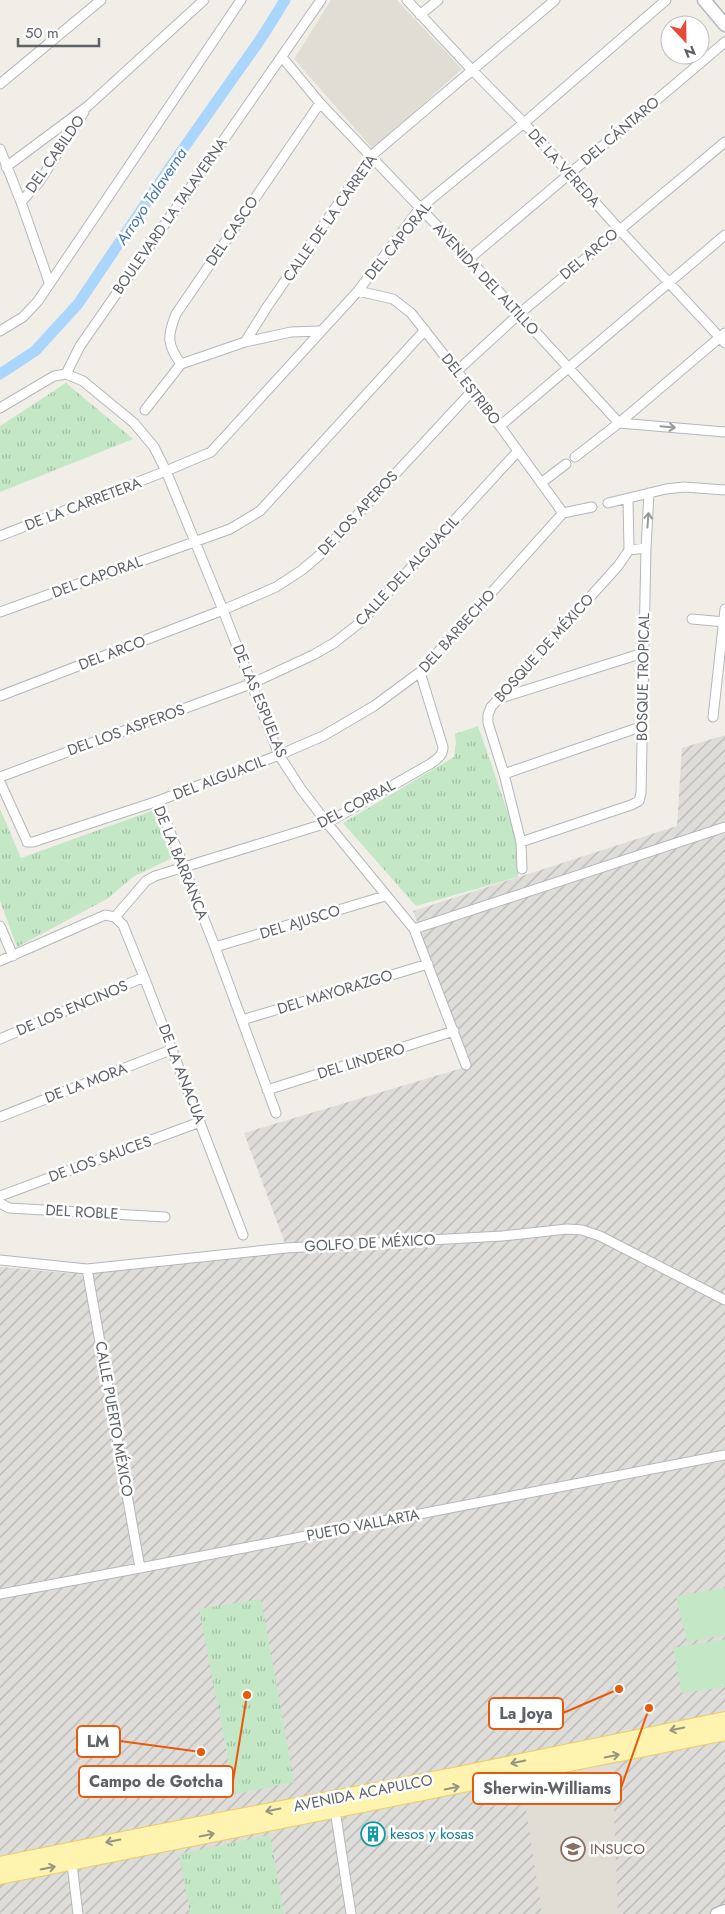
<svg xmlns="http://www.w3.org/2000/svg" width="725" height="1914" viewBox="0 0 725 1914" font-family="Jost,sans-serif">
	<style>
		.industrial { fill: url(#industrial-furrows) }
		.education { fill: #e0ddd5 }
		.grass { fill: url(#grass-tufts) }
		.garden { fill: #c4e7c5 }
		.lines { fill: none; stroke-linecap: round; stroke-linejoin: round }
		.canal { stroke: #aad6fd; stroke-width: 11 }
		.street-casing { stroke: #b4b7bb; stroke-width: 11 }
		.secondary-casing { stroke: #b5b9be; stroke-width: 15 }
		.primary-casing { stroke: #efcc61; stroke-width: 16 }
		.street { stroke: #fff; stroke-width: 9 }
		.secondary { stroke: #fff; stroke-width: 12 }
		.primary { stroke: #fef3af; stroke-width: 14 }
		.oneway { stroke: #96999c }
		.oneway2 { stroke: #969580 }
		.labels { text-anchor: middle; stroke-width: 5; stroke-linejoin: round; paint-order: stroke }
		.street-label { font-size: 15px; fill: #5e6267; stroke: #fff }
		.culture-label { font-size: 15px; fill: #0d838f; stroke: #fff; text-anchor: start }
		.education-label { font-size: 15px; fill: #785e54; stroke: #fff; text-anchor: start }
		.water-label { font-size: 16px; font-style: italic; fill: #4576b0; stroke: #fff }
		.leader { fill: none; stroke: #e8590c; stroke-width: 2 }
		.callout-dot { fill: #e8590c; stroke: #fff; stroke-width: 2 }
		.callout { fill: #fff; stroke: #e8590c; stroke-width: 2 }
		.callout-label { font-size: 16px; text-anchor: middle; font-weight: bold; fill: #5e6267 }
	</style>
	<defs>
		<pattern id="industrial-furrows" width="10" height="10" patternUnits="userSpaceOnUse" patternTransform="scale(1.25)"><rect width="10" height="10" fill="#dfddd9"/><path d="M-1 1l2-2M0 10L10 0M9 11l2-2" fill="none" stroke="#b8b7b4"/></pattern>
		<pattern id="grass-tufts" width="24" height="20" patternUnits="userSpaceOnUse" patternTransform="scale(1.25)"><rect width="24" height="20" fill="#c4e7c5"/><path d="M3 7l-1-3M5 7V3M7 7l1-3M15 17l-1-3M17 17v-4M19 17l1-3" fill="none" stroke="#a2bfa4"/></pattern>
	</defs>
	<rect width="100%" height="100%" fill="#f0eee7"/>
	<path class="industrial" d="M725,735V1914H0V1267L68,1273L286,1246L244,1133L469,1066L413,911L677,826L682,748Z"/>
	<path class="education" d="M331,0H397L462,69L373,149L294,59Z
		M612,1763L618,1914H542L522,1783Z"/>
	<path class="grass" d="M66,383L133,439L0,492V426Z
		M478,726L519,845L518,877L416,906L343,823L454,757L456,742L455,734Z
		M0,809L21,858L154,810L172,858L133,877L107,899L17,947L0,901Z
		M261,1599L294,1782L235,1794L199,1609Z
		M270,1835L284,1914H190L179,1854Z"/>
	<path class="garden" d="M725,1588V1635L687,1642L676,1596Z
		M725,1639V1687L682,1693L673,1648Z"/>
	<g class="lines">
		<path class="canal" d="M0,374L35,351L78,304L171,166L262,37L285,0"/>
		<g class="street-casing">
			<path id="street" d="M407,0L472,70L524,123L619,229L725,343
				M420,15L438,0
				M282,57L320,103L469,259L619,423L725,432
				M0,84L101,0
				M0,149L21,202L49,282
				M6,167L88,106L204,0
				M21,202L39,182L84,112
				M469,259L725,42
				M358,291L393,299L411,313L500,426L563,513
				M0,331L23,317L38,301L241,0
				M245,342L267,307L371,156L555,0
				M181,364C167,345 167,336 176,314L320,103
				M181,364L245,342L291,332L319,331
				M457,371L519,314L725,142
				M66,374L83,381L134,423L154,447L166,471L223,610L279,755L301,789L327,823L414,929L466,1065
				M66,374L80,346L321,0
				M0,408L54,376L66,374
				M145,410L181,364
				M500,426L725,235
				M575,457L619,423L725,333
				M541,483L566,464
				M628,500L629,550
				M608,503L666,489L684,487L725,490
				M0,536L166,471L211,452L358,291L420,208L524,123L666,0
				M646,548L649,493
				M0,612L230,529L260,511L425,330
				M692,619L725,622
				M0,696L223,610L276,587L302,570L322,553L472,391
				M498,699L643,653
				M713,717L725,609
				M504,774L643,726
				M0,777L253,683L313,655L334,643L362,621L518,451
				M0,782L26,839L27,842H33L158,801L279,755L323,736L374,706L420,672L563,513L592,507
				M158,801L215,947L276,1113
				M521,842L631,805L639,801L641,793L646,548L629,550
				M522,869L521,842L504,774L488,723V715L491,707L618,566L629,550
				M115,917L123,925L144,977L243,1235
				M0,926L13,956
				M414,929L725,827
				M215,947L385,896
				M0,961L105,915L115,917L146,881L155,876L327,823L430,764C437,759 443,756 443,747L420,672
				M242,1020L428,964
				M0,1039L144,977
				M267,1090L454,1031
				M0,1117L173,1049
				M0,1196L200,1122
				M0,1203L9,1208L165,1217
				M0,1260L87,1269L286,1248L502,1236L567,1229L582,1230L600,1236L725,1300
				M87,1269L140,1568
				M0,1594L140,1568L725,1455
				M335,1810L351,1914
				M72,1864L78,1914"/>
		</g>
		<g class="secondary-casing">
			<path id="secondary" d="M704,0L725,25
				M717,1914L725,1911"/>
		</g>
		<g class="primary-casing">
			<path id="primary" d="M0,1864L157,1832L458,1774L725,1719
				M0,1877L725,1733"/>
		</g>
		<use href="#street" class="street"/>
		<use href="#secondary" class="secondary"/>
		<use href="#primary" class="primary"/>
	</g>
	<defs><path id="oneway-shaft" d="M-6 0H5M1.5-3L5.5 0L1.5 3" fill="none" stroke-width="1.6" stroke-linecap="round" stroke-linejoin="round" transform="scale(1.25)"/></defs>
	<g class="oneway">
		<use href="#oneway-shaft" transform="translate(668 427) rotate(5)"/>
		<use href="#oneway-shaft" transform="translate(648 520) rotate(-86)"/>
	</g>
	<g class="oneway2">
		<use href="#oneway-shaft" transform="translate(677 1729) rotate(168)"/>
		<use href="#oneway-shaft" transform="translate(612 1756) rotate(-11)"/>
		<use href="#oneway-shaft" transform="translate(518 1762) rotate(168)"/>
		<use href="#oneway-shaft" transform="translate(452 1788) rotate(-11)"/>
		<use href="#oneway-shaft" transform="translate(273 1810) rotate(169)"/>
		<use href="#oneway-shaft" transform="translate(207 1835) rotate(-11)"/>
		<use href="#oneway-shaft" transform="translate(113 1841) rotate(168)"/>
		<use href="#oneway-shaft" transform="translate(48 1868) rotate(-11)"/>
	</g>
	<defs>
		<g id="building-ring" transform="scale(1.25)"><circle r="9.5" fill="#fff" stroke="#0f9aa8" stroke-width="1.5"/><path d="M-4-6H4V6H1V3H-1V6H-4ZM-2.5-4.3h1.7v1.8h-1.7ZM.8-4.3h1.7v1.8H.8ZM-2.5-1h1.7V.8h-1.7ZM.8-1h1.7V.8H.8Z" fill="#0f9aa8"/></g>
		<g id="school-ring" transform="scale(1.25)"><circle r="9.5" fill="#fff" stroke="#8d6e63" stroke-width="1.5"/><path d="M0-5L7-2L0 1L-7-2ZM-4 1L0 2.5L4 1V4Q0 6-4 4Z" fill="#8d6e63"/></g>
	</defs>
	<g fill-rule="evenodd">
		<use href="#building-ring" x="373" y="1834"/>
		<use href="#school-ring" x="573" y="1849"/>
	</g>
	<g class="labels">
		<g class="street-label">
			<text transform="translate(620 131) rotate(-40)" y="5">DEL CÁNTARO</text>
			<text transform="translate(55 154) rotate(-55)" y="5">DEL CABILDO</text>
			<text transform="translate(564 168) rotate(48)" y="5">DE LA VEREDA</text>
			<text transform="translate(170 216) rotate(-55)" y="5">BOULEVARD LA TALAVERNA</text>
			<text transform="translate(330 218) rotate(-55)" y="5">CALLE DE LA CARRETA</text>
			<text transform="translate(232 231) rotate(-56)" y="5">DEL CASCO</text>
			<text transform="translate(398 241) rotate(-51)" y="5">DEL CAPORAL</text>
			<text transform="translate(589 254) rotate(-40)" y="5">DEL ARCO</text>
			<text transform="translate(486 279) rotate(47)" y="5">AVENIDA DEL ALTILLO</text>
			<text transform="translate(471 389) rotate(52)" y="5">DEL ESTRIBO</text>
			<text transform="translate(83 504) rotate(-21)" y="5">DE LA CARRETERA</text>
			<text transform="translate(358 513) rotate(-47)" y="5">DE LOS APEROS</text>
			<text transform="translate(407 571) rotate(-47)" y="5">CALLE DEL ALGUACIL</text>
			<text transform="translate(97 577) rotate(-20)" y="5">DEL CAPORAL</text>
			<text transform="translate(457 631) rotate(-48)" y="5">DEL BARBECHO</text>
			<text transform="translate(544 648) rotate(-48)" y="5">BOSQUE DE MÉXICO</text>
			<text transform="translate(112 653) rotate(-21)" y="5">DEL ARCO</text>
			<text transform="translate(643 677) rotate(-89)" y="5">BOSQUE TROPICAL</text>
			<text transform="translate(260 701) rotate(68)" y="5">DE LAS ESPUELAS</text>
			<text transform="translate(126 730) rotate(-20)" y="5">DEL LOS ASPEROS</text>
			<text transform="translate(219 778) rotate(-21)" y="5">DEL ALGUACIL</text>
			<text transform="translate(356 804) rotate(-28)" y="5">DEL CORRAL</text>
			<text transform="translate(181 863) rotate(68)" y="5">DE LA BARRANCA</text>
			<text transform="translate(300 922) rotate(-17)" y="5">DEL AJUSCO</text>
			<text transform="translate(335 992) rotate(-17)" y="5">DEL MAYORAZGO</text>
			<text transform="translate(72 1008) rotate(-23)" y="5">DE LOS ENCINOS</text>
			<text transform="translate(361 1061) rotate(-17)" y="5">DEL LINDERO</text>
			<text transform="translate(182 1074) rotate(69)" y="5">DE LA ANACUA</text>
			<text transform="translate(86 1083) rotate(-21)" y="5">DE LA MORA</text>
			<text transform="translate(100 1159) rotate(-20)" y="5">DE LOS SAUCES</text>
			<text transform="translate(82 1212) rotate(3)" y="5">DEL ROBLE</text>
			<text transform="translate(370 1243) rotate(-3)" y="5">GOLFO DE MÉXICO</text>
			<text transform="translate(114 1419) rotate(80)" y="5">CALLE PUERTO MÉXICO</text>
			<text transform="translate(363 1525) rotate(-11)" y="5">PUETO VALLARTA</text>
			<text transform="translate(363 1793) rotate(-11)" y="5">AVENIDA ACAPULCO</text>
		</g>
		<g class="culture-label">
			<text x="390" y="1839">kesos y kosas</text>
		</g>
		<g class="education-label">
			<text x="590" y="1854">INSUCO</text>
		</g>
		<g class="water-label">
			<text transform="translate(151 196) rotate(-56)" y="6">Arroyo Talaverna</text>
		</g>
	</g>
	<path class="leader" d="M619 1689L563 1713M201 1752L120 1741M247 1695L233 1781M649 1708L621 1788"/>
	<g class="callout-dot">
		<circle cx="619" cy="1689" r="5"/>
		<circle cx="201" cy="1752" r="5"/>
		<circle cx="247" cy="1695" r="5"/>
		<circle cx="649" cy="1708" r="5"/>
	</g>
	<g class="callout">
		<rect x="489" y="1698" width="74" height="31" rx="5"/>
		<rect x="77" y="1726" width="43" height="31" rx="5"/>
		<rect x="79" y="1766" width="154" height="31" rx="5"/>
		<rect x="473" y="1773" width="148" height="31" rx="5"/>
	</g>
	<g class="callout-label">
		<text x="526" y="1719">La Joya</text>
		<text x="98" y="1747">LM</text>
		<text x="156" y="1787">Campo de Gotcha</text>
		<text x="547" y="1794">Sherwin-Williams</text>
	</g>
	<g transform="translate(685 40) rotate(158)"><circle r="24" fill="#ffffff" stroke="#bfc0c2"/>
	<path d="M0-4L9 19L0 12L-9 19Z" fill="#e74a37"/>
	<text y="-8" font-size="14" font-weight="bold" text-anchor="middle" fill="#5e6267">N</text>
	</g>
	<path d="M18 38v8h81v-8" fill="none" stroke="#5e6267" stroke-width="2.5"/>
	<text x="25" y="38" font-size="15" fill="#5e6267" stroke="#ffffff" stroke-width="4" paint-order="stroke">50 m</text>
</svg>
